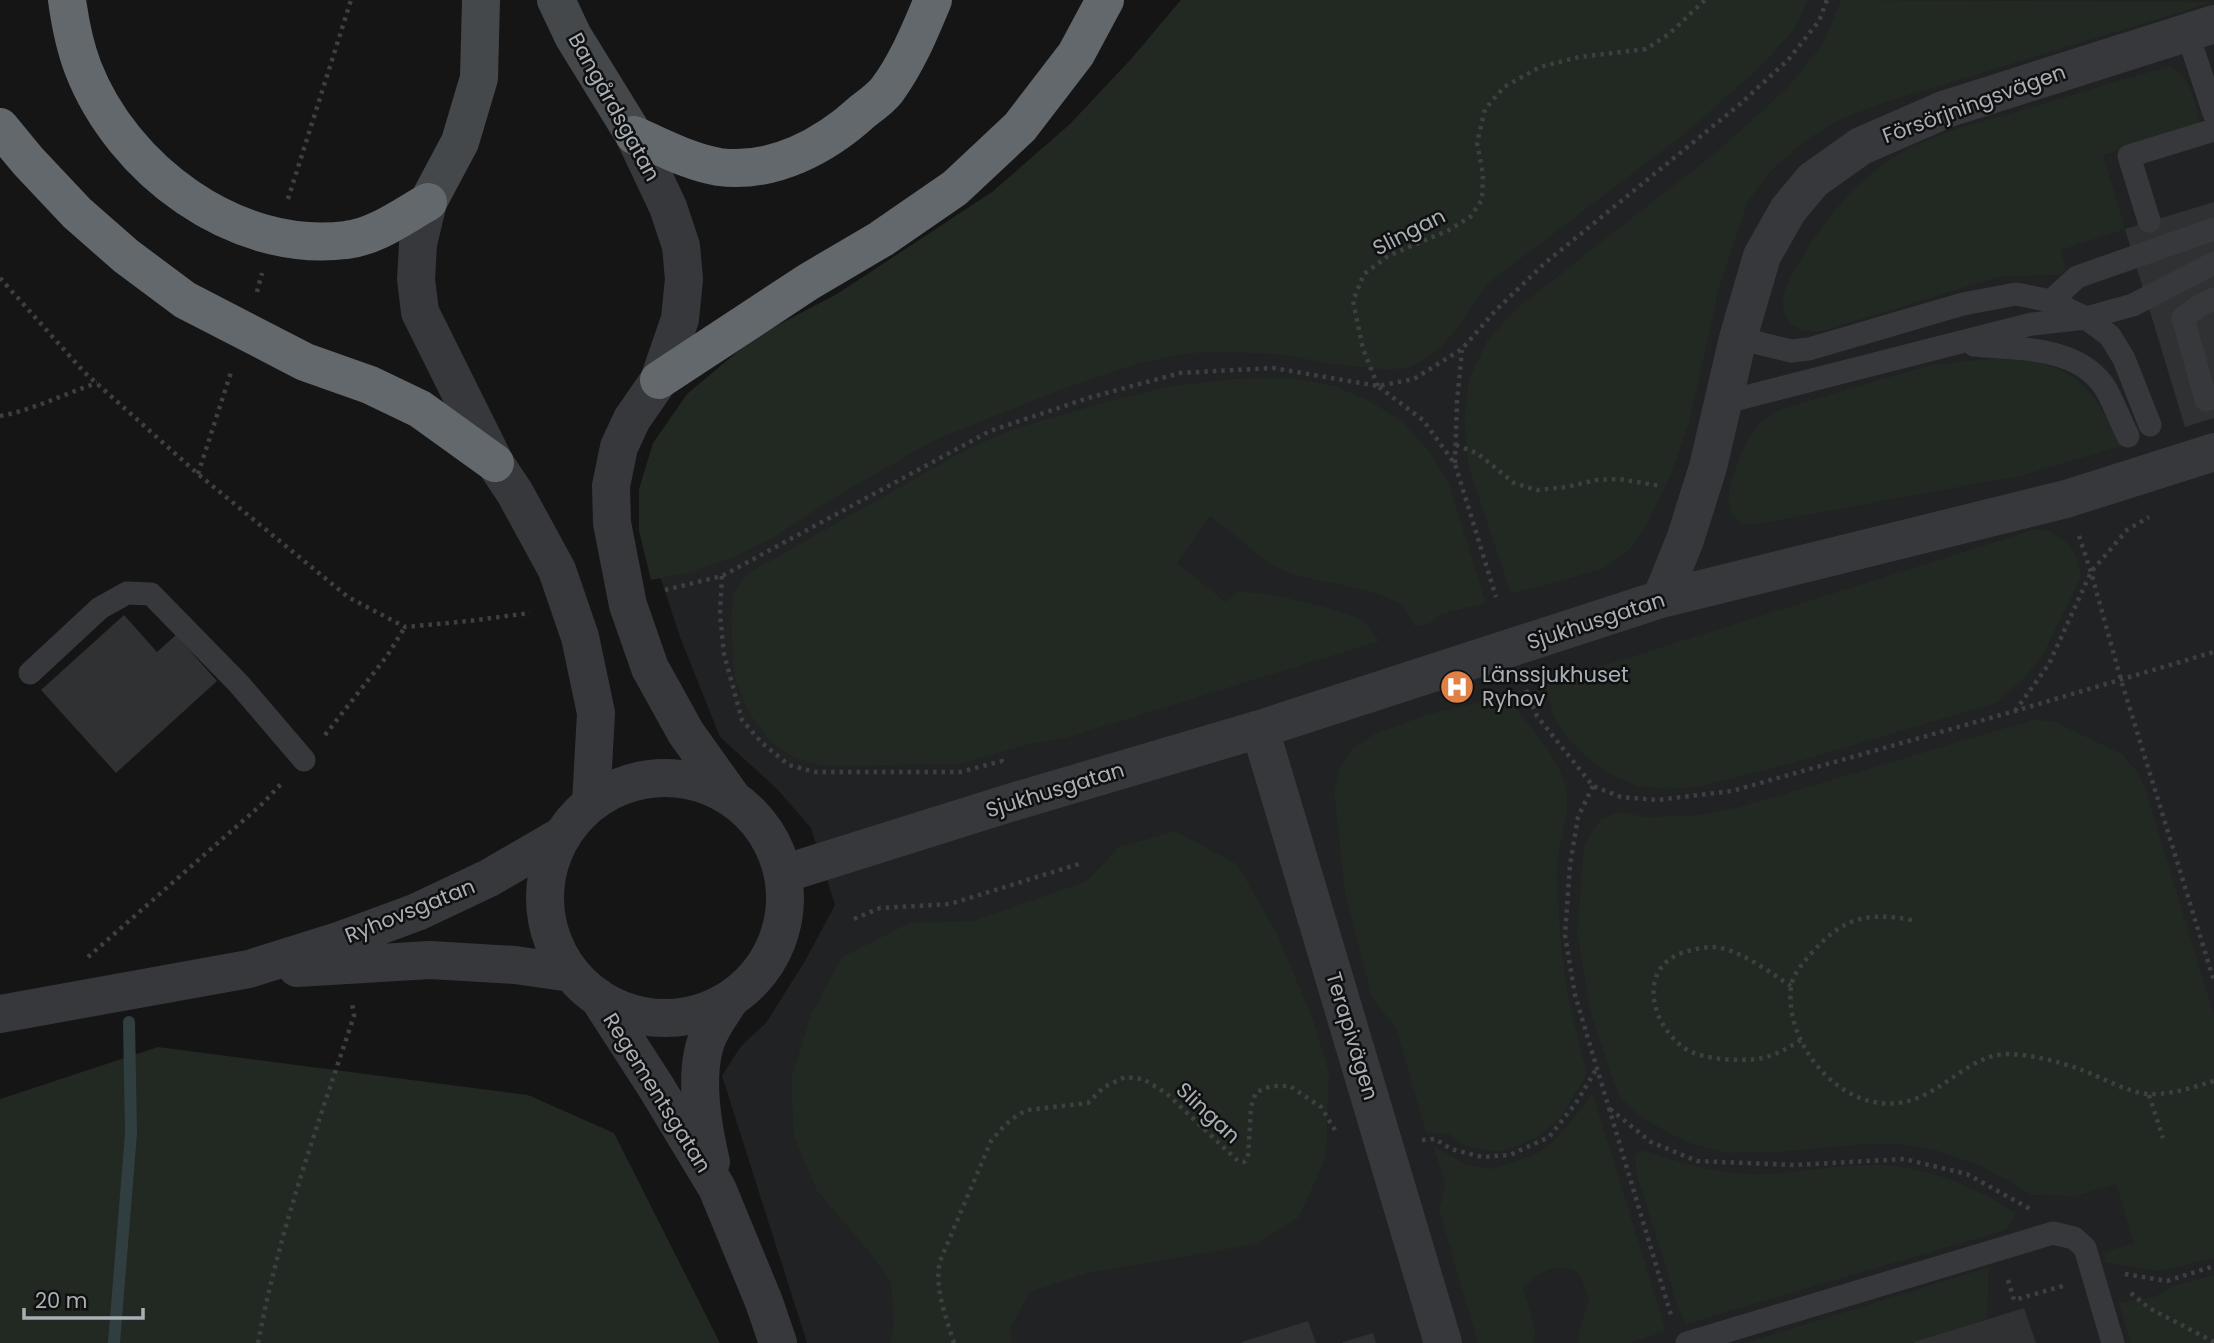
<svg xmlns="http://www.w3.org/2000/svg" width="2214" height="1343" viewBox="0 0 2214 1343" font-family="Poppins,sans-serif">
	<style>
		.built { fill: #212223 }
		.green { fill: #222822 }
		.lines { fill: none; stroke-linecap: round; stroke-linejoin: round }
		.stream { stroke: #313e40; stroke-width: 12 }
		.building { fill: #303132 }
		.path { stroke: #3c4042; stroke-width: 4.5; stroke-dasharray: 3.5 5; stroke-linecap: butt }
		.service { stroke: #36383b; stroke-width: 23 }
		.minor { stroke: #36383b; stroke-width: 38 }
		.tertiary { stroke: #36383b; stroke-width: 38 }
		.secondary { stroke: #45484b; stroke-width: 38 }
		.motorway { stroke: #63686c; stroke-width: 38 }
		.labels { text-anchor: middle; stroke-width: 5; stroke-linejoin: round; paint-order: stroke }
		.street-label { font-size: 21px; fill: #a8b0b5; stroke: #101011 }
		.poi-label { font-size: 21px; fill: #a8b0b5; stroke: #101011; text-anchor: start }
	</style>
	<rect width="100%" height="100%" fill="#151516"/>
	<path class="built" d="M1182,0H2214V1343H807L722,1076L741,1046L766,1023L805,961L835,905L811,828L777,789L720,737L680,637L649,543L1089,138Z"/>
	<path class="green" d="M1181,0H1808L1795,29L1761,66L1686,133L1486,285L1459,326L1439,350L1411,367L1388,370L1333,364L1276,354L1228,352L1192,353L1140,363L1060,390L935,440L834,498L773,538L732,558L691,572L651,580L639,531V489L653,443L687,394L755,337L837,294L992,192L1069,125L1131,59Z
		M1841,0L2214,2L1886,102L1841,119L1806,140L1770,172L1747,203L1720,285L1689,423L1671,474L1651,517L1630,549L1603,569L1511,594L1468,465L1464,420L1469,379L1487,341L1517,308L1721,148L1789,86L1824,42Z
		M2169,67C2192,74 2195,105 2201,126L2103,155L2125,229L2061,250L2066,271L2058,275L1998,277L1823,331C1809,332 1793,332 1786,317C1776,298 1791,276 1801,259C1828,213 1866,168 1916,145C1955,126 2001,117 2042,104C2084,92 2126,77 2169,67Z
		M2007,357C2076,364 2092,387 2122,446L2020,476L1752,525L1742,524L1732,515L1728,501L1730,483L1741,454L1755,427L1778,410L1930,365Z
		M1290,378L1335,386L1368,400L1403,422L1430,452L1449,484L1486,603L1441,614L1431,623L1415,627C1412,622 1410,616 1407,612C1386,584 1311,585 1280,569C1257,557 1232,532 1210,516L1177,563L1226,602L1238,591L1276,595L1329,608L1362,619L1380,641L1066,738L1030,744L960,764L823,766L795,758L770,742L749,713L734,676L731,623L734,591L747,574L967,449L1017,428L1109,401L1172,386L1233,379Z
		M2036,529L2050,531L2070,545L2078,561L2081,577L2042,657L2024,678L1996,703L1793,763L1698,787L1664,789L1637,786L1611,775L1588,758L1565,735L1553,715L1545,684Z
		M1504,696C1524,717 1553,751 1563,778C1573,805 1563,826 1559,852C1555,874 1559,904 1560,927C1562,977 1575,1025 1587,1074L1560,1119L1538,1137L1517,1146L1499,1152L1473,1148L1462,1144L1449,1134L1426,1133L1396,1028L1372,998L1345,892L1334,792L1340,766L1352,749L1374,734L1426,715Z
		M2032,720L2053,721L2122,754L2136,770L2145,788L2214,1015V1258L2160,1271L2105,1263V1252L2134,1243L2116,1184L2076,1196L2032,1195L1981,1166L1938,1151L1899,1144H1869L1778,1152L1727,1153L1692,1144L1666,1132L1637,1114L1621,1098L1611,1075L1591,1013L1577,933L1584,847L1592,831L1602,819L1619,812L1646,817L1699,815L1740,807Z
		M1175,831L1237,864L1277,933L1314,1022L1329,1072L1326,1158L1299,1217L1257,1244L1088,1273L1030,1292L1010,1329L1012,1343H890L894,1325L891,1283L866,1248L817,1191L794,1137L791,1079L811,1014L842,957L909,923L972,921L1085,882L1119,847Z
		M158,1047L528,1095L614,1133L720,1343H0V1099Z
		M1593,1094L1666,1331L1630,1343H1579L1578,1335L1589,1298L1579,1273C1554,1261 1542,1271 1523,1288L1535,1326L1534,1343H1478L1439,1211L1445,1185L1433,1145L1465,1164L1490,1169L1513,1162L1538,1153L1557,1138Z
		M1642,1150C1681,1162 1704,1171 1746,1174C1791,1176 1836,1163 1880,1165C1929,1167 1976,1187 2016,1213L2006,1230L1686,1324L1677,1304L1636,1171L1635,1155Z
		M1989,1267L1987,1319L1912,1343H1746Z
		M2214,1275V1343H2131L2119,1303L2154,1297L2170,1287Z"/>
	<g class="lines">
		<path class="stream" d="M114,1343L131,1133L129,1022"/>
	</g>
	<path class="building" d="M2214,202V418L2185,427L2125,229Z
		M124,615L157,652L176,635L217,681L116,773L41,690Z
		M2024,1308L2036,1343H1914V1342Z
		M1308,1321L1316,1343H1242V1342Z
		M1373,1333L1376,1343H1343V1342Z"/>
	<g class="lines">
		<path class="path" d="M288,199L351,0
			M0,278L84,372L198,474L348,597L405,627L469,621L530,613
			M257,292L262,273
			M1378,386L1363,349L1353,301L1364,274L1388,256L1449,230L1470,217L1482,200L1483,174L1477,143L1485,109L1504,87L1540,67L1579,57L1646,49L1669,34L1705,0
			M1379,387L1423,420L1455,464L1496,597
			M0,416C33,410 64,394 97,383
			M1456,445L1477,453L1514,483L1537,490L1567,487L1596,480L1619,479L1661,486
			M1455,463L1457,401L1462,350
			M198,474L232,369
			M2079,536L2091,572L2121,680L2214,981
			M722,576L720,614L724,654L742,720L762,743L789,765L814,772H960L1002,761L1003,763
			M665,590L722,576L990,431L1088,398L1180,373L1273,368L1378,386L1414,379L1462,349L1495,311L1545,263L1739,105L1788,60L1819,21L1827,0
			M1526,690L1537,716L1593,786L1621,797L1657,800L1732,791L2015,711L2214,652
			M2015,711L2049,664L2091,572L2127,530L2149,517
			M325,735L387,656L405,627
			M1593,786L1578,817L1570,865L1565,935L1575,995L1671,1315
			M854,919L880,908L950,904L1079,864
			M1912,920C1864,911 1841,919 1809,956C1802,964 1792,976 1791,987C1785,1036 1826,1093 1874,1102C1934,1114 1962,1052 2010,1054C2033,1055 2061,1062 2082,1070C2101,1077 2132,1095 2152,1094C2174,1094 2194,1087 2214,1081
			M88,957L261,805L284,781
			M1791,986C1770,972 1748,956 1725,949C1712,945 1700,948 1688,951C1637,964 1649,1022 1683,1047C1699,1060 1742,1062 1762,1058C1776,1055 1788,1048 1801,1040
			M2149,1095L2163,1138
			M1610,1109L1651,1142L1697,1161L1795,1165L1904,1159L1967,1174L2030,1209
			M1422,1140L1435,1139L1451,1149L1482,1157L1510,1155L1549,1137L1576,1103L1597,1068
			M2125,1274L2167,1281L2214,1266
			M2008,1280L2014,1300L2063,1286
			M2131,1293L2149,1308L2214,1342
			M258,1343C279,1231 318,1124 354,1016L352,1003
			M954,1343C946,1317 934,1288 940,1261L991,1141L1004,1126L1016,1116L1027,1110L1088,1103L1104,1087L1125,1077L1143,1079L1166,1093L1238,1161L1244,1162L1248,1158L1251,1107L1256,1092L1272,1086H1290L1321,1107L1335,1130L1338,1132"/>
		<path class="service" d="M2187,32L2214,113
			M2149,221L2129,156L2214,130
			M2214,299L2202,304L2183,318L2206,400L2214,397
			M2051,301L2077,277L2214,229
			M1738,338L1791,351L1809,349L1963,304L2016,294L2051,301L2086,318L2110,336L2124,359L2150,425
			M1974,345C2019,349 2082,346 2107,391C2115,406 2121,422 2128,436
			M1722,403L2032,324L2086,318L2133,305L2214,263
			M30,673L100,608L127,593L151,594L239,684L304,760
			M1687,1343L2053,1233L2074,1238L2085,1248L2113,1343"/>
		<path class="minor" d="M1661,599L1685,540L1708,467L1738,338L1762,256L1788,210L1813,180L1861,146L1946,109L2214,24
			M1260,729L1443,1343
			M783,874L1016,801L1260,729L1661,599L2066,499L2214,452
			M297,968L430,960L515,965L571,973
			M0,1014L249,969L341,940L417,912L489,878L563,835"/>
		<path class="tertiary" d="M634,135L668,207L681,246L684,279L680,319L659,380L632,419L619,447L611,486L612,523L628,605L650,668L686,733L731,796
			M428,202L418,244L416,279L420,312L495,463L515,493L557,570L580,637L596,713L591,803
			M545 898a120 120 0 1 1 240 0a120 120 0 1 1-240 0Z
			M598,997L656,1087L717,1188L764,1302L778,1343
			M711,1162C703,1128 695,1083 704,1048C709,1030 720,1015 730,1000"/>
		<path class="secondary" d="M556,0L573,36L634,135
			M428,202L460,142L479,78L481,0"/>
		<path class="motorway" d="M67,0C70,22 75,47 83,68C122,169 235,254 346,240C375,237 403,216 428,202
			M0,127L28,161L77,213L126,256L185,300L305,362L370,385L420,409L495,463
			M634,135C662,147 689,162 719,167C773,174 825,146 863,111C871,105 881,98 887,90C907,63 920,31 933,0
			M659,380L808,282L881,239L955,188L1020,127L1076,54L1105,0"/>
	</g>
	<defs>
		<g id="hospital-disc" transform="scale(1.75)"><circle r="9.5" fill="#df8045" stroke="#101011"/><path d="M-5-5h3v3.5h4V-5h3V5h-3V1.5h-4V5h-3Z" fill="#fff"/></g>
	</defs>
	<g fill-rule="evenodd">
		<use href="#hospital-disc" x="1457" y="687"/>
	</g>
	<g class="labels">
		<g class="street-label">
			<text transform="translate(1974 104) rotate(-20)" y="7">Försörjningsvägen</text>
			<text transform="translate(614 107) rotate(61)" y="7">Bangårdsgatan</text>
			<text transform="translate(1409 232) rotate(-27)" y="7">Slingan</text>
			<text transform="translate(1596 621) rotate(-18)" y="7">Sjukhusgatan</text>
			<text transform="translate(1055 790) rotate(-17)" y="7">Sjukhusgatan</text>
			<text transform="translate(410 911) rotate(-22)" y="7">Ryhovsgatan</text>
			<text transform="translate(1352 1036) rotate(73)" y="7">Terapivägen</text>
			<text transform="translate(657 1093) rotate(58)" y="7">Regementsgatan</text>
			<text transform="translate(1208 1113) rotate(43)" y="7">Slingan</text>
		</g>
		<g class="poi-label">
			<text x="1482" y="682">Länssjukhuset<tspan x="1482" dy="24">Ryhov</tspan></text>
		</g>
	</g>
	<path d="M24 1308v10h119v-10" fill="none" stroke="#a8b0b5" stroke-width="3.5"/>
	<text x="35" y="1308" font-size="21" fill="#a8b0b5" stroke="#101011" stroke-width="5" paint-order="stroke">20 m</text>
</svg>
